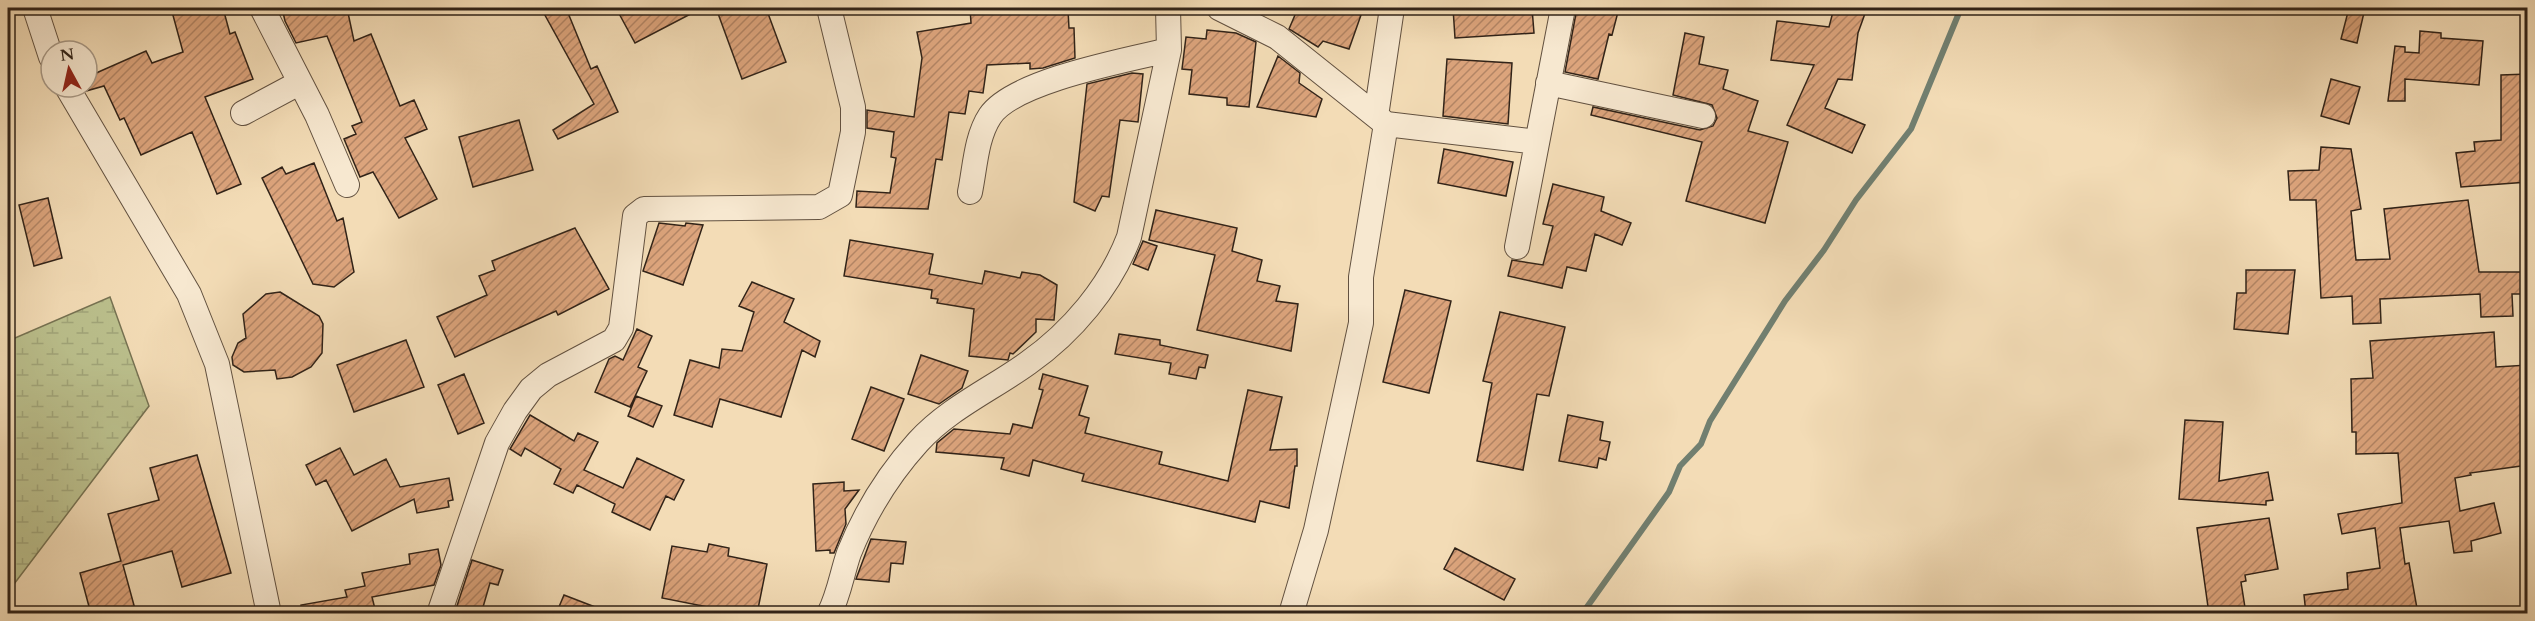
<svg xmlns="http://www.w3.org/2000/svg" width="2535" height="621" viewBox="0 0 2535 621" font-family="Cardo,serif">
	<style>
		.wetland { fill: url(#wetland-marsh); stroke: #767252; stroke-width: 1.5 }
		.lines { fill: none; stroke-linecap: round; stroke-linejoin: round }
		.stream { stroke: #717f70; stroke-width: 6 }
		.building { fill: url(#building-hatch); stroke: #312318; stroke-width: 1.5 }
		.street-casing { stroke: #625140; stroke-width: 26 }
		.street { stroke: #f7e8d0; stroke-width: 24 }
	</style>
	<defs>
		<pattern id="wetland-marsh" width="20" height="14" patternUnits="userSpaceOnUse" patternTransform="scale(1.5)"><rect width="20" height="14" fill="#bbc08d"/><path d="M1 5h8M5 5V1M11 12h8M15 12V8" fill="none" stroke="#a1a579"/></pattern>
		<pattern id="building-hatch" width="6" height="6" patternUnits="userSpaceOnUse" patternTransform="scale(1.5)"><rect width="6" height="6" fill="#dca47c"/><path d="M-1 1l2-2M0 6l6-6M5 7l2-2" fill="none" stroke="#b38565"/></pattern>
	</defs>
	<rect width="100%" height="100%" fill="#f3dcb6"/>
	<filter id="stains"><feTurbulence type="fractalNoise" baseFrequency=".00333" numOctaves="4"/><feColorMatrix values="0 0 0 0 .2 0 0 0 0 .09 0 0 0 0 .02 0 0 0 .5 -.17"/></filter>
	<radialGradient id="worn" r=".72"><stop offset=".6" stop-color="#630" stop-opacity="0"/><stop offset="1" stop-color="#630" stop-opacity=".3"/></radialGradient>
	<path class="wetland" d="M110,297L149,406L8,592V341Z"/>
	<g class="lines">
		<path class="stream" d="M1582,614L1669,492L1680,466L1701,444L1710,421L1785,301L1824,250L1856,200L1911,129L1961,8"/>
	</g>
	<path class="building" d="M171,8H223L230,34L235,32L253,79L205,97L241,184L217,194L192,132L141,155L124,118L120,120L104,86L86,91L84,87H87V77L146,51L152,63L183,52Z
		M282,8H347L354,41L371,34L400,106L414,100L427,129L405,138L437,199L399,218L373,172L360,177L344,139L356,134L352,126L362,122L327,36L296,43L285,21Z
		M541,8H566L591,69L597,66L618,112L558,139L553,130L594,104Z
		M616,8H702L635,43Z
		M716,8H766L786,62L742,79Z
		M970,8H1010V11L1068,10L1069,28H1074L1075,58L1043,68L1030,69V63L987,65L983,93L969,91L965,114L949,112L942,160L936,159L928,209L856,207L857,191L890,193L896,158L891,157L894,132L867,128V110L914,117L922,58L917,32L971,23Z
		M1298,8H1338L1361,15L1349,49L1323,41L1318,47L1289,29Z
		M1453,8H1532L1534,33L1455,38Z
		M1577,8H1619L1612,35L1609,34L1598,79L1565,72Z
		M1834,8H1867L1858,33L1852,80L1838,79L1825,108L1865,125L1852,153L1787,125L1814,65L1771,60L1777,21L1829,27Z
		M2349,8H2365L2357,43L2341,39Z
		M1207,30L1236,33L1256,42L1249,107L1227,105V98L1189,94L1192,70L1182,69L1186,37L1206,39Z
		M2420,31L2441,33V38L2483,41L2479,85L2405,79V101H2388L2395,46L2405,47V52L2419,53Z
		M1685,33L1704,37L1699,64L1728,70L1723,89L1758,101L1748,131L1788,142L1765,223L1686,201L1702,142L1591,115L1593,107L1700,130L1713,126L1717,118L1712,105L1673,95Z
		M1278,56L1300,73L1299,83L1322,99L1316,117L1257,107Z
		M1447,59L1512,63L1508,124L1443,116Z
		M1132,73L1143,74L1138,122L1120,120L1109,197L1102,196L1095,211L1074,202L1087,84Z
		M2528,74V182L2461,187L2456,153L2475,151L2474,142L2501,140V75Z
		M2331,79L2360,87L2349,124L2321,116Z
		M519,120L533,170L473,187L459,137Z
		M2321,147L2351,149L2361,209L2351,211L2356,260L2390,259L2384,209L2468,200L2479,272H2522L2523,294H2512L2513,316L2481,317L2480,294L2380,299L2381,323L2353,324L2352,296L2321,298L2316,200H2290L2288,171L2319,170Z
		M1444,149L1513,162L1506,196L1438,183Z
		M314,163L337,221L343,218L354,272L334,287L313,284L262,178L282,167L286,174Z
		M1553,184L1604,197L1601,211L1631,223L1622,245L1595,234L1586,271L1567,267L1562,288L1508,276L1512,260L1543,265L1553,226L1543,224Z
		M48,198L62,258L34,266L19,205Z
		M1156,210L1237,228L1232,251L1262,260L1257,281L1280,286L1276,301L1298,304L1291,351L1197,330L1215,255L1149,240Z
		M659,223L685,226L686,223L703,225L683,285L643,271Z
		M575,228L609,289L558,315L556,311L455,357L437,317L487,295L479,276L495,270L492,261Z
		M850,240L933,254L929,274L982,284L985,271L1020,278L1022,272L1040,275L1057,285L1054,320L1036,319V332L1013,354L1010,353L1008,360L969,356L974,309L937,303L938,299L931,298L932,290L844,276Z
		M1143,241L1157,246L1148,270L1133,264Z
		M2246,270H2295L2288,334L2234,329L2237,293H2246Z
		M752,282L794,299L784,322L820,341L815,357L802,350L781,417L720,399L712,427L674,415L690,360L719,368L722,349L742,351L754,312L739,306Z
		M1405,290L1451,301L1429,393L1383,382Z
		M280,292L319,316L323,324L322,353L311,367L292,377L277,379L275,370L244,372L233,365L232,357L238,343L246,338L243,314L266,294Z
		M1500,312L1565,327L1549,396L1537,394L1523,470L1477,461L1492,383L1483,381Z
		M637,329L652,336L638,367L647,371L630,407L595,392L609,359L615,356L623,360Z
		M2494,332L2496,367L2528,365V465L2470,473L2471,475L2455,478L2460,511L2494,503L2501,533L2471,541L2472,551L2454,553L2449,521L2400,528L2405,564L2409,563L2418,614H2306L2304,595L2348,589L2347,573L2380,568L2375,528L2342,534L2338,514L2402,503L2398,453L2356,454V432H2352L2351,379L2373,378L2370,341Z
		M1119,334L1160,340V345L1208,355L1205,368L1199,367L1196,379L1169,374L1171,363L1115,354Z
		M406,340L424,387L354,412L337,365Z
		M921,355L968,371L962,388L939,404L908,394Z
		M464,374L484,423L458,434L438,385Z
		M1043,374L1088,386L1079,415L1089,418L1085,433L1162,452L1159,464L1228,481L1248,390L1282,397L1270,450L1297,449V466H1295L1289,508L1260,501L1255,522L1082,481L1084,474L1033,460L1029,476L1001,469L1004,458L936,452L937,443L954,429L1010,434L1013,424L1032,428L1043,390L1039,389Z
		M871,387L904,399L884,451L852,439Z
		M636,396L662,406L653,427L628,416Z
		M530,415L574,441L578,433L598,442L584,470L623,488L637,458L684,480L674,500L666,496L650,530L612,512L615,504L577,485L573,493L554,484L561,469L525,448L521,456L510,449Z
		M1568,415L1603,422L1600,440L1610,442L1606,460L1599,458L1597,468L1559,461Z
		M2185,420L2223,422L2219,481L2268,472L2273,500L2266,501V505L2179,499Z
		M340,448L354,475L386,459L400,487L449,478L453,500L448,501L449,507L417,513L414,499L352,531L326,480L316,485L306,465Z
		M197,455L231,573L182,587L172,551L123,565L135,609L118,614H91L80,573L121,561L108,514L159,500L150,468Z
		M844,482V491L859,490L845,509L846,524L834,553H830V550L816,551L813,484Z
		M2269,518L2278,569L2245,575L2246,581L2241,582L2246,614H2209L2197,528Z
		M871,539L906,542L903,564L891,563L889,582L856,579Z
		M709,544L729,548L728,556L767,564L757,614H743L662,598L672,546L707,552Z
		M1455,548L1515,579L1504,600L1444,569Z
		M438,549L441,565L434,585L372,597L375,609L353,614H302L301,605L347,597L345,590L365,586L362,573L410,564L409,554Z
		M472,560L503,570L498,585L490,583L481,614H460L455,612Z
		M564,595L608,612L607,614H556Z"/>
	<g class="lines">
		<g class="street-casing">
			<path id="street" d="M35,8L51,57
				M262,8L317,115L347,185
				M1219,8L1277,37L1386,124L1537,142
				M1548,83L1703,116
				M67,87L189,294L217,364L269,614
				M243,113L299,83
				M1376,116L1392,8
				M970,192C975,168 976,137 990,116C1013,81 1127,60 1169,50
				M1517,247L1563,8
				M439,614L497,443L515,411L531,389L548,375L614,340L621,328L635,216L644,209L819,207L840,195L853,132V107L829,8
				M829,614C839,595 842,573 849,553C865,513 889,474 918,442C949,408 992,389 1028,363C1072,332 1110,287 1129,237L1169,50L1168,8
				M1291,614L1316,530L1361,323V277L1386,124"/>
		</g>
		<use href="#street" class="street"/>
	</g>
	<rect width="2535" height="621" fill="none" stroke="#f3dcb6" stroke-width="30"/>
	<rect x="9" y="9" width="2517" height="603" fill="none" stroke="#312318" stroke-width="3"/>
	<rect x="15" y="15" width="2505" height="591" fill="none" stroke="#312318" stroke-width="1.5"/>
	<g transform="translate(69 69) rotate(352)"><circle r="28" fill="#f7e8d0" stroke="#a89986" stroke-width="1.5"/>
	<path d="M0-4.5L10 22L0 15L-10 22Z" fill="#8f2418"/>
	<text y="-9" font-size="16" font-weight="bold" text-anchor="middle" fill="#312318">N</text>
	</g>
	<rect width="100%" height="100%" filter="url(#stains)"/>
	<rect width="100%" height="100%" fill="url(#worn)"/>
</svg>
